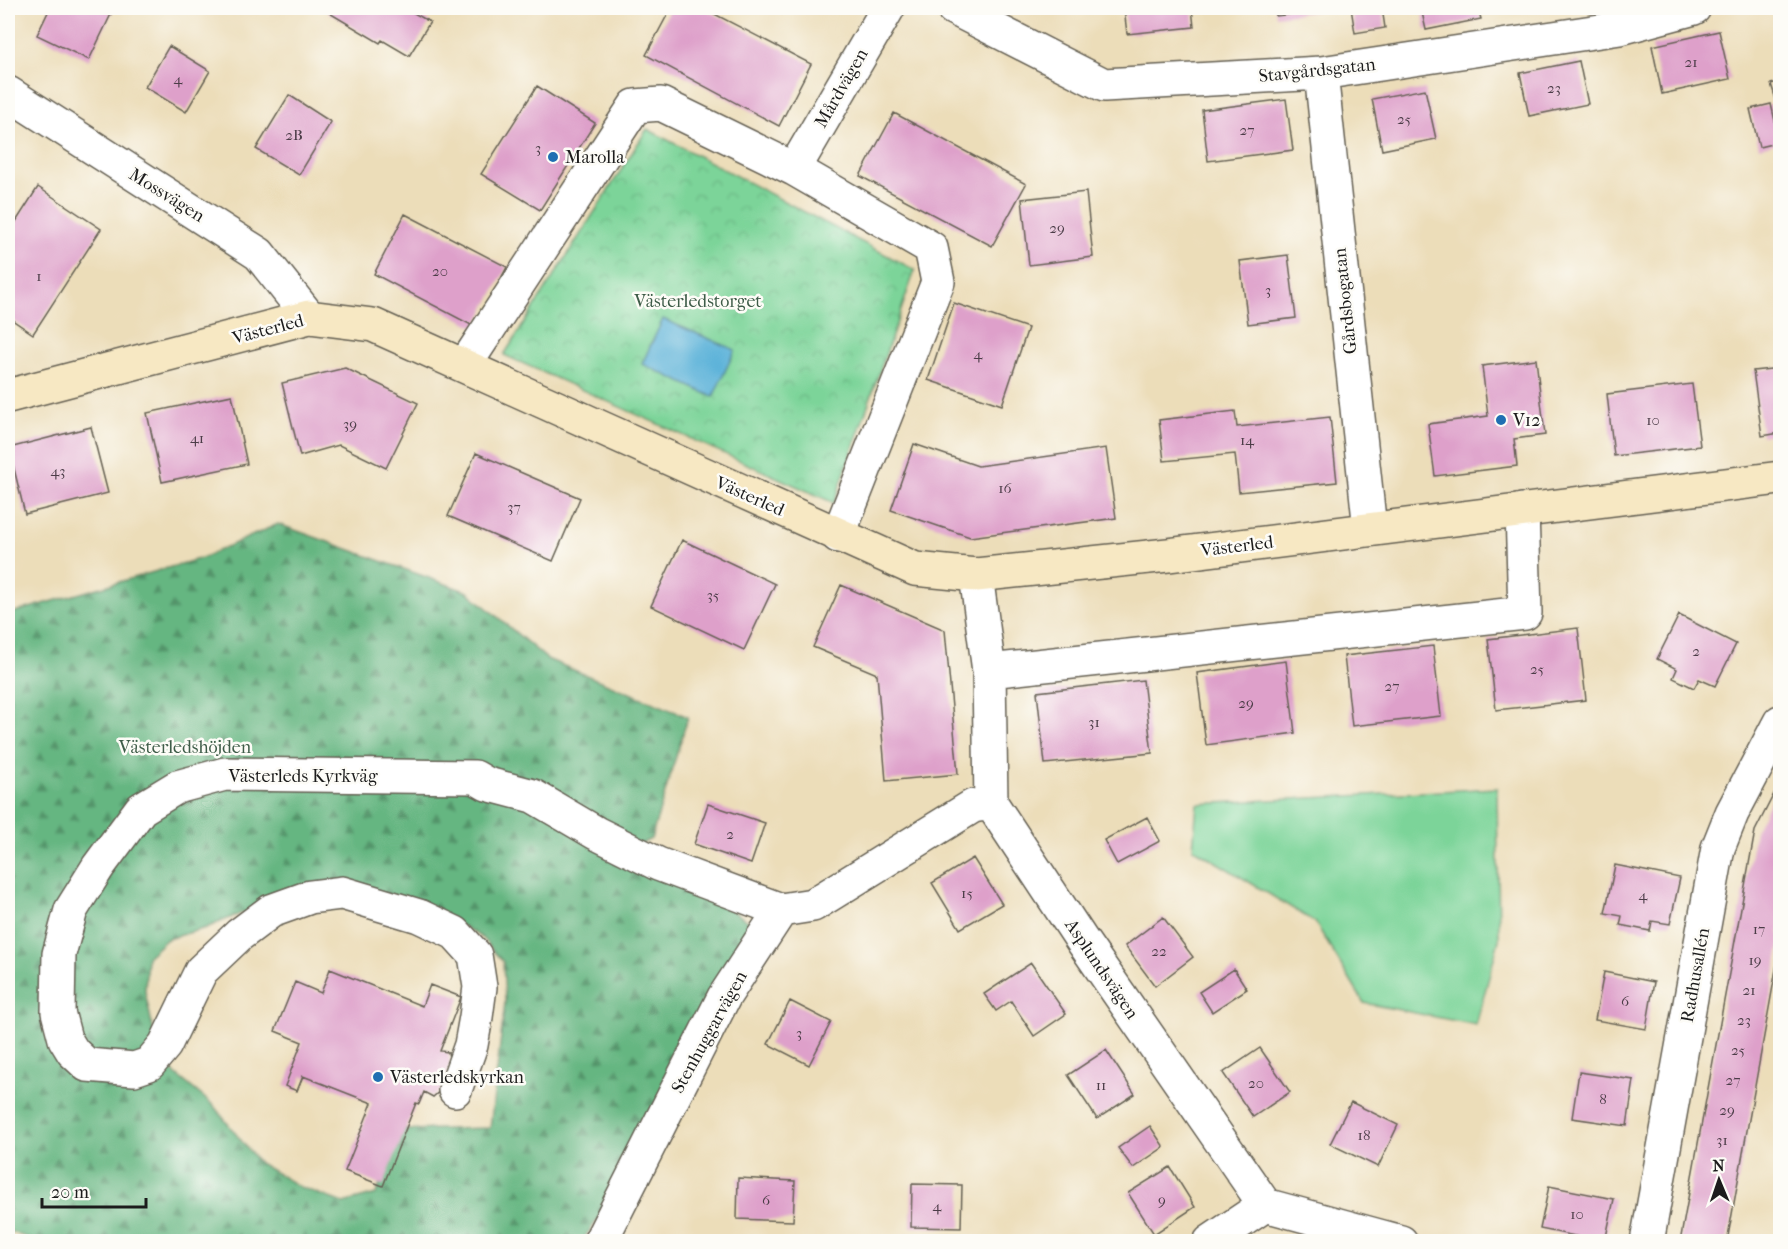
<svg xmlns="http://www.w3.org/2000/svg" width="1788" height="1249" viewBox="0 0 1788 1249" font-family="'IM FELL French Canon',serif">
	<style>
		.grass { fill: #7cd499; stroke: #4c785a; stroke-width: 1.5 }
		.forest { fill: url(#forest-firs); stroke: #40694e; stroke-width: 1.5; fill-rule: evenodd }
		.park { fill: url(#park-crowns); stroke: #4c785a; stroke-width: 1.5 }
		.water { fill: #5cb2d9; stroke: #3c677a; stroke-width: 1.5 }
		.building { fill: #dea0ca }
		.lines { fill: none; stroke-linecap: round; stroke-linejoin: round }
		.street-casing { stroke: #656053; stroke-width: 36 }
		.secondary-casing { stroke: #656053; stroke-width: 36 }
		.street { stroke: #fff; stroke-width: 33 }
		.secondary { stroke: #f7e8c3; stroke-width: 33 }
		.poi-dot { fill: #1f6fb2; stroke: #fdfcf7; stroke-width: 2 }
		.labels { text-anchor: middle; stroke-width: 5; stroke-linejoin: round; paint-order: stroke }
		.number-label { font-size: 15px; fill: #4c3d48 }
		.street-label { font-size: 18px; fill: #1c1c1c; stroke: #fdfcf7 }
		.poi-label { font-size: 18px; fill: #1c1c1c; stroke: #fdfcf7; text-anchor: start }
		.park-label { font-size: 18px; fill: #3e5c48; stroke: #fdfcf7 }
	</style>
	<defs>
		<pattern id="forest-firs" width="22" height="20" patternUnits="userSpaceOnUse" patternTransform="scale(1.5)"><rect width="22" height="20" fill="#65b681"/><path d="M5 1l3.5 6h-7zM16 11l3.5 6h-7z" fill="#529369"/></pattern>
		<pattern id="park-crowns" width="20" height="18" patternUnits="userSpaceOnUse" patternTransform="scale(1.5)"><rect width="20" height="18" fill="#7cd499"/><path d="M2 6a3 3 0 1 1 6 0M12 15a3 3 0 1 1 6 0" fill="none" stroke="#6bb583"/></pattern>
	</defs>
	<rect width="100%" height="100%" fill="#fdfcf7"/>
	<filter id="ink" filterUnits="userSpaceOnUse"><feTurbulence type="fractalNoise" baseFrequency=".0167" numOctaves="2"/><feDisplacementMap in="SourceGraphic" scale="12" xChannelSelector="R" yChannelSelector="G"/><feConvolveMatrix kernelMatrix="1 2 1 2 8 2 1 2 1" color-interpolation-filters="sRGB"/></filter>
	<filter id="wash" filterUnits="userSpaceOnUse"><feTurbulence type="fractalNoise" baseFrequency=".008" numOctaves="4" result="noise"/><feDisplacementMap in="SourceGraphic" scale="24" xChannelSelector="R" yChannelSelector="G"/><feGaussianBlur stdDeviation="1.35" result="paint"/><feColorMatrix in="noise" values="0 0 0 0 0 0 0 0 0 0 0 0 0 0 0 0 0 1.4 0 .05"/><feComposite in="paint" operator="in"/></filter>
	<g filter="url(#wash)">
		<rect width="100%" height="100%" fill="#ecddb9"/>
		<path class="grass" d="M1497,788L1499,940L1476,1025L1364,1003L1315,922L1193,848L1197,804Z"/>
		<path class="forest" d="M278,524L468,592L547,659L688,717L651,839L611,859L719,902L754,925L603,1212L582,1241L39,1242L8,1231V614L202,558ZM398,901L446,916L481,937L503,962L505,1002L490,1128L404,1130L376,1194L343,1203L300,1187L259,1163L213,1105L151,1054L154,1033L145,992L147,957L167,939L206,928L242,913Z"/>
		<path class="park" d="M647,129L915,270L834,503L504,355Z"/>
		<path class="water" d="M663,319L735,350L713,397L642,364Z"/>
		<g id="blocks">
			<path class="building" d="M50,8H114L89,60L37,35Z
				M321,8H405L430,22L409,56L382,40L380,43Z
				M671,8H703L811,64L779,126L646,55Z
				M1124,8H1192L1194,27L1127,34Z
				M1275,8H1338V9L1276,16Z
				M1351,8H1382L1385,28L1355,33Z
				M1421,8H1478L1481,19L1426,30Z
				M1719,31L1730,79L1662,94L1652,46Z
				M169,46L210,71L186,112L145,87Z
				M1579,61L1588,104L1529,116L1520,73Z
				M1780,81V112L1771,84Z
				M537,86L595,123L540,210L481,174Z
				M1425,89L1436,139L1382,150L1372,99Z
				M289,95L331,122L299,175L256,149Z
				M1286,99L1293,150L1208,161L1202,110Z
				M1771,104L1780,142L1759,147L1750,109Z
				M894,113L1026,184L992,246L860,176Z
				M38,187L101,229L33,334L8,317V234Z
				M1086,192L1093,257L1029,265L1022,199Z
				M405,214L507,267L475,327L374,274Z
				M1288,255L1296,318L1248,324L1240,261Z
				M954,303L1028,328L1002,405L928,380Z
				M1536,359L1545,435L1514,439L1517,466L1435,476L1428,424L1488,416L1482,366Z
				M345,368L418,403L386,468L339,445L300,456L282,383Z
				M1780,368V433L1762,436L1753,371Z
				M1692,384L1700,446L1614,456L1607,394Z
				M232,395L247,464L162,482L147,413Z
				M1235,411L1237,427L1330,417L1337,482L1239,492L1235,454L1164,461L1159,420Z
				M91,427L108,493L25,514L9,448Z
				M914,444L978,466L1106,448L1116,518L970,537L891,510Z
				M476,453L580,498L553,561L448,516Z
				M682,540L775,584L744,650L651,606Z
				M841,585L945,630L958,774L886,781L877,674L813,647Z
				M1679,615L1736,644L1715,686L1699,679L1694,688L1673,678L1677,669L1657,659Z
				M1578,628L1586,700L1496,710L1488,639Z
				M1433,646L1441,716L1352,726L1344,656Z
				M1286,661L1295,733L1206,745L1197,673Z
				M1143,680L1152,753L1045,764L1037,692Z
				M1780,782V947L1727,1242H1680L1755,831Z
				M708,804L765,823L751,864L694,844Z
				M1147,817L1160,841L1117,864L1104,840Z
				M973,858L1002,904L960,929L932,883Z
				M1615,865L1680,878L1670,924L1652,921L1650,931L1620,925L1622,916L1605,913Z
				M1163,917L1193,957L1155,986L1125,946Z
				M1031,963L1066,1014L1034,1036L1011,1001L996,1011L984,994Z
				M330,969L422,1006L430,985L461,997L440,1051L448,1052L450,1063L443,1088L433,1097L424,1092L419,1104L416,1103L383,1186L345,1171L372,1103L303,1076L297,1091L285,1086L302,1042L275,1031L295,982L321,993Z
				M1234,969L1247,989L1212,1012L1199,992Z
				M1604,972L1654,982L1646,1029L1595,1020Z
				M790,1001L831,1022L809,1065L768,1044Z
				M1260,1048L1290,1092L1253,1117L1223,1073Z
				M1106,1050L1135,1094L1097,1119L1068,1075Z
				M1579,1072L1634,1080L1627,1126L1572,1118Z
				M1351,1102L1398,1125L1378,1167L1330,1144Z
				M1150,1126L1164,1147L1133,1168L1118,1148Z
				M1170,1167L1195,1207L1154,1234L1128,1193Z
				M738,1178L795,1181L793,1221L737,1219Z
				M912,1184L962,1185L961,1228L911,1227Z
				M1549,1186L1614,1199L1605,1242L1540,1229Z"/>
		</g>
	</g>
	<g filter="url(#ink)">
		<use href="#blocks" fill-opacity="0" stroke="#656053" stroke-width="1.5"/>
		<g class="lines">
			<g class="street-casing">
				<path id="street" d="M953,8L1104,85L1321,73L1620,28L1694,8
					M1321,73L1370,529
					M8,93L259,254L309,317
					M794,169L888,8
					M465,365L635,106L661,104L794,169L931,248L938,282L838,536
					M976,575L989,671L991,803L1081,939L1265,1205L1401,1242
					M989,671L1525,613L1522,510
					M455,1090L471,1045L476,1017L480,987L475,955L455,933L419,916L342,893L310,897L271,911L239,935L201,971L165,1045L149,1064L134,1069L87,1065L73,1052L65,1039L58,1012L59,954L71,910L98,867L141,809L177,787L225,774L475,777L487,784L533,796L596,833L658,864L781,910
					M600,1242L724,997L781,910L813,905L973,806L991,803
					M1210,1242L1265,1205
					M1647,1242L1718,848L1732,813L1780,722"/>
			</g>
			<g class="secondary-casing">
				<path id="secondary" d="M8,396L309,317L373,325L915,569L976,575L1168,555L1780,478"/>
			</g>
			<use href="#street" class="street"/>
			<use href="#secondary" class="secondary"/>
		</g>
	</g>
	<g class="poi-dot">
		<circle cx="553" cy="157" r="6"/>
		<circle cx="1501" cy="420" r="6"/>
		<circle cx="378" cy="1077" r="6"/>
	</g>
	<g class="labels">
		<g class="number-label">
			<text x="1691" y="67">21</text>
			<text x="178" y="84">4</text>
			<text x="1554" y="93">23</text>
			<text x="1404" y="124">25</text>
			<text x="1247" y="135">27</text>
			<text x="294" y="140">2B</text>
			<text x="538" y="153">3</text>
			<text x="1057" y="233">29</text>
			<text x="440" y="276">20</text>
			<text x="39" y="281">1</text>
			<text x="1268" y="295">3</text>
			<text x="978" y="359">4</text>
			<text x="1653" y="425">10</text>
			<text x="350" y="429">39</text>
			<text x="197" y="443">41</text>
			<text x="1247" y="445">14</text>
			<text x="58" y="476">43</text>
			<text x="1005" y="493">16</text>
			<text x="514" y="512">37</text>
			<text x="713" y="600">35</text>
			<text x="1696" y="656">2</text>
			<text x="1537" y="674">25</text>
			<text x="1392" y="691">27</text>
			<text x="1246" y="708">29</text>
			<text x="1094" y="727">31</text>
			<text x="730" y="839">2</text>
			<text x="967" y="898">15</text>
			<text x="1643" y="900">4</text>
			<text x="1759" y="934">17</text>
			<text x="1159" y="956">22</text>
			<text x="1755" y="965">19</text>
			<text x="1749" y="995">21</text>
			<text x="1625" y="1006">6</text>
			<text x="1744" y="1025">23</text>
			<text x="799" y="1038">3</text>
			<text x="1738" y="1055">25</text>
			<text x="1733" y="1085">27</text>
			<text x="1256" y="1088">20</text>
			<text x="1101" y="1090">11</text>
			<text x="1603" y="1104">8</text>
			<text x="1727" y="1115">29</text>
			<text x="1364" y="1140">18</text>
			<text x="1722" y="1145">31</text>
			<text x="766" y="1205">6</text>
			<text x="1162" y="1205">9</text>
			<text x="937" y="1211">4</text>
			<text x="1577" y="1219">10</text>
		</g>
		<g class="street-label">
			<text transform="translate(1317 70) rotate(-6)" y="6">Stavgårdsgatan</text>
			<text transform="translate(841 88) rotate(-60)" y="6">Mårdvägen</text>
			<text transform="translate(167 195) rotate(32)" y="6">Mossvägen</text>
			<text transform="translate(1345 301) rotate(-96)" y="6">Gårdsbogatan</text>
			<text transform="translate(268 329) rotate(-15)" y="6">Västerled</text>
			<text transform="translate(750 496) rotate(24)" y="6">Västerled</text>
			<text transform="translate(1237 546) rotate(-7)" y="6">Västerled</text>
			<text x="303" y="782">Västerleds Kyrkväg</text>
			<text transform="translate(1102 969) rotate(56)" y="6">Asplundsvägen</text>
			<text transform="translate(1695 975) rotate(-80)" y="6">Radhusallén</text>
			<text transform="translate(709 1032) rotate(-61)" y="6">Stenhuggarvägen</text>
		</g>
		<g class="poi-label">
			<text x="565" y="163">Marolla</text>
			<text x="1513" y="426">V12</text>
			<text x="390" y="1083">Västerledskyrkan</text>
		</g>
		<g class="park-label">
			<text x="698" y="307">Västerledstorget</text>
			<text x="185" y="753">Västerledshöjden</text>
		</g>
	</g>
	<rect width="1788" height="1249" fill="none" stroke="#fdfcf7" stroke-width="30"/>
	<g transform="translate(1719 1180) rotate(358)" stroke="#fdfcf7" stroke-width="4.5" paint-order="stroke">
	<path d="M0-4.5L10 22L0 15L-10 22Z" fill="#1c1c1c"/>
	<text y="-9" font-size="16" font-weight="bold" text-anchor="middle" fill="#1c1c1c">N</text>
	</g>
	<path d="M42 1198v9h104v-9" fill="none" stroke="#1c1c1c" stroke-width="3"/>
	<text x="51" y="1198" font-size="18" fill="#1c1c1c" stroke="#fdfcf7" stroke-width="4.5" paint-order="stroke">20 m</text>
</svg>
